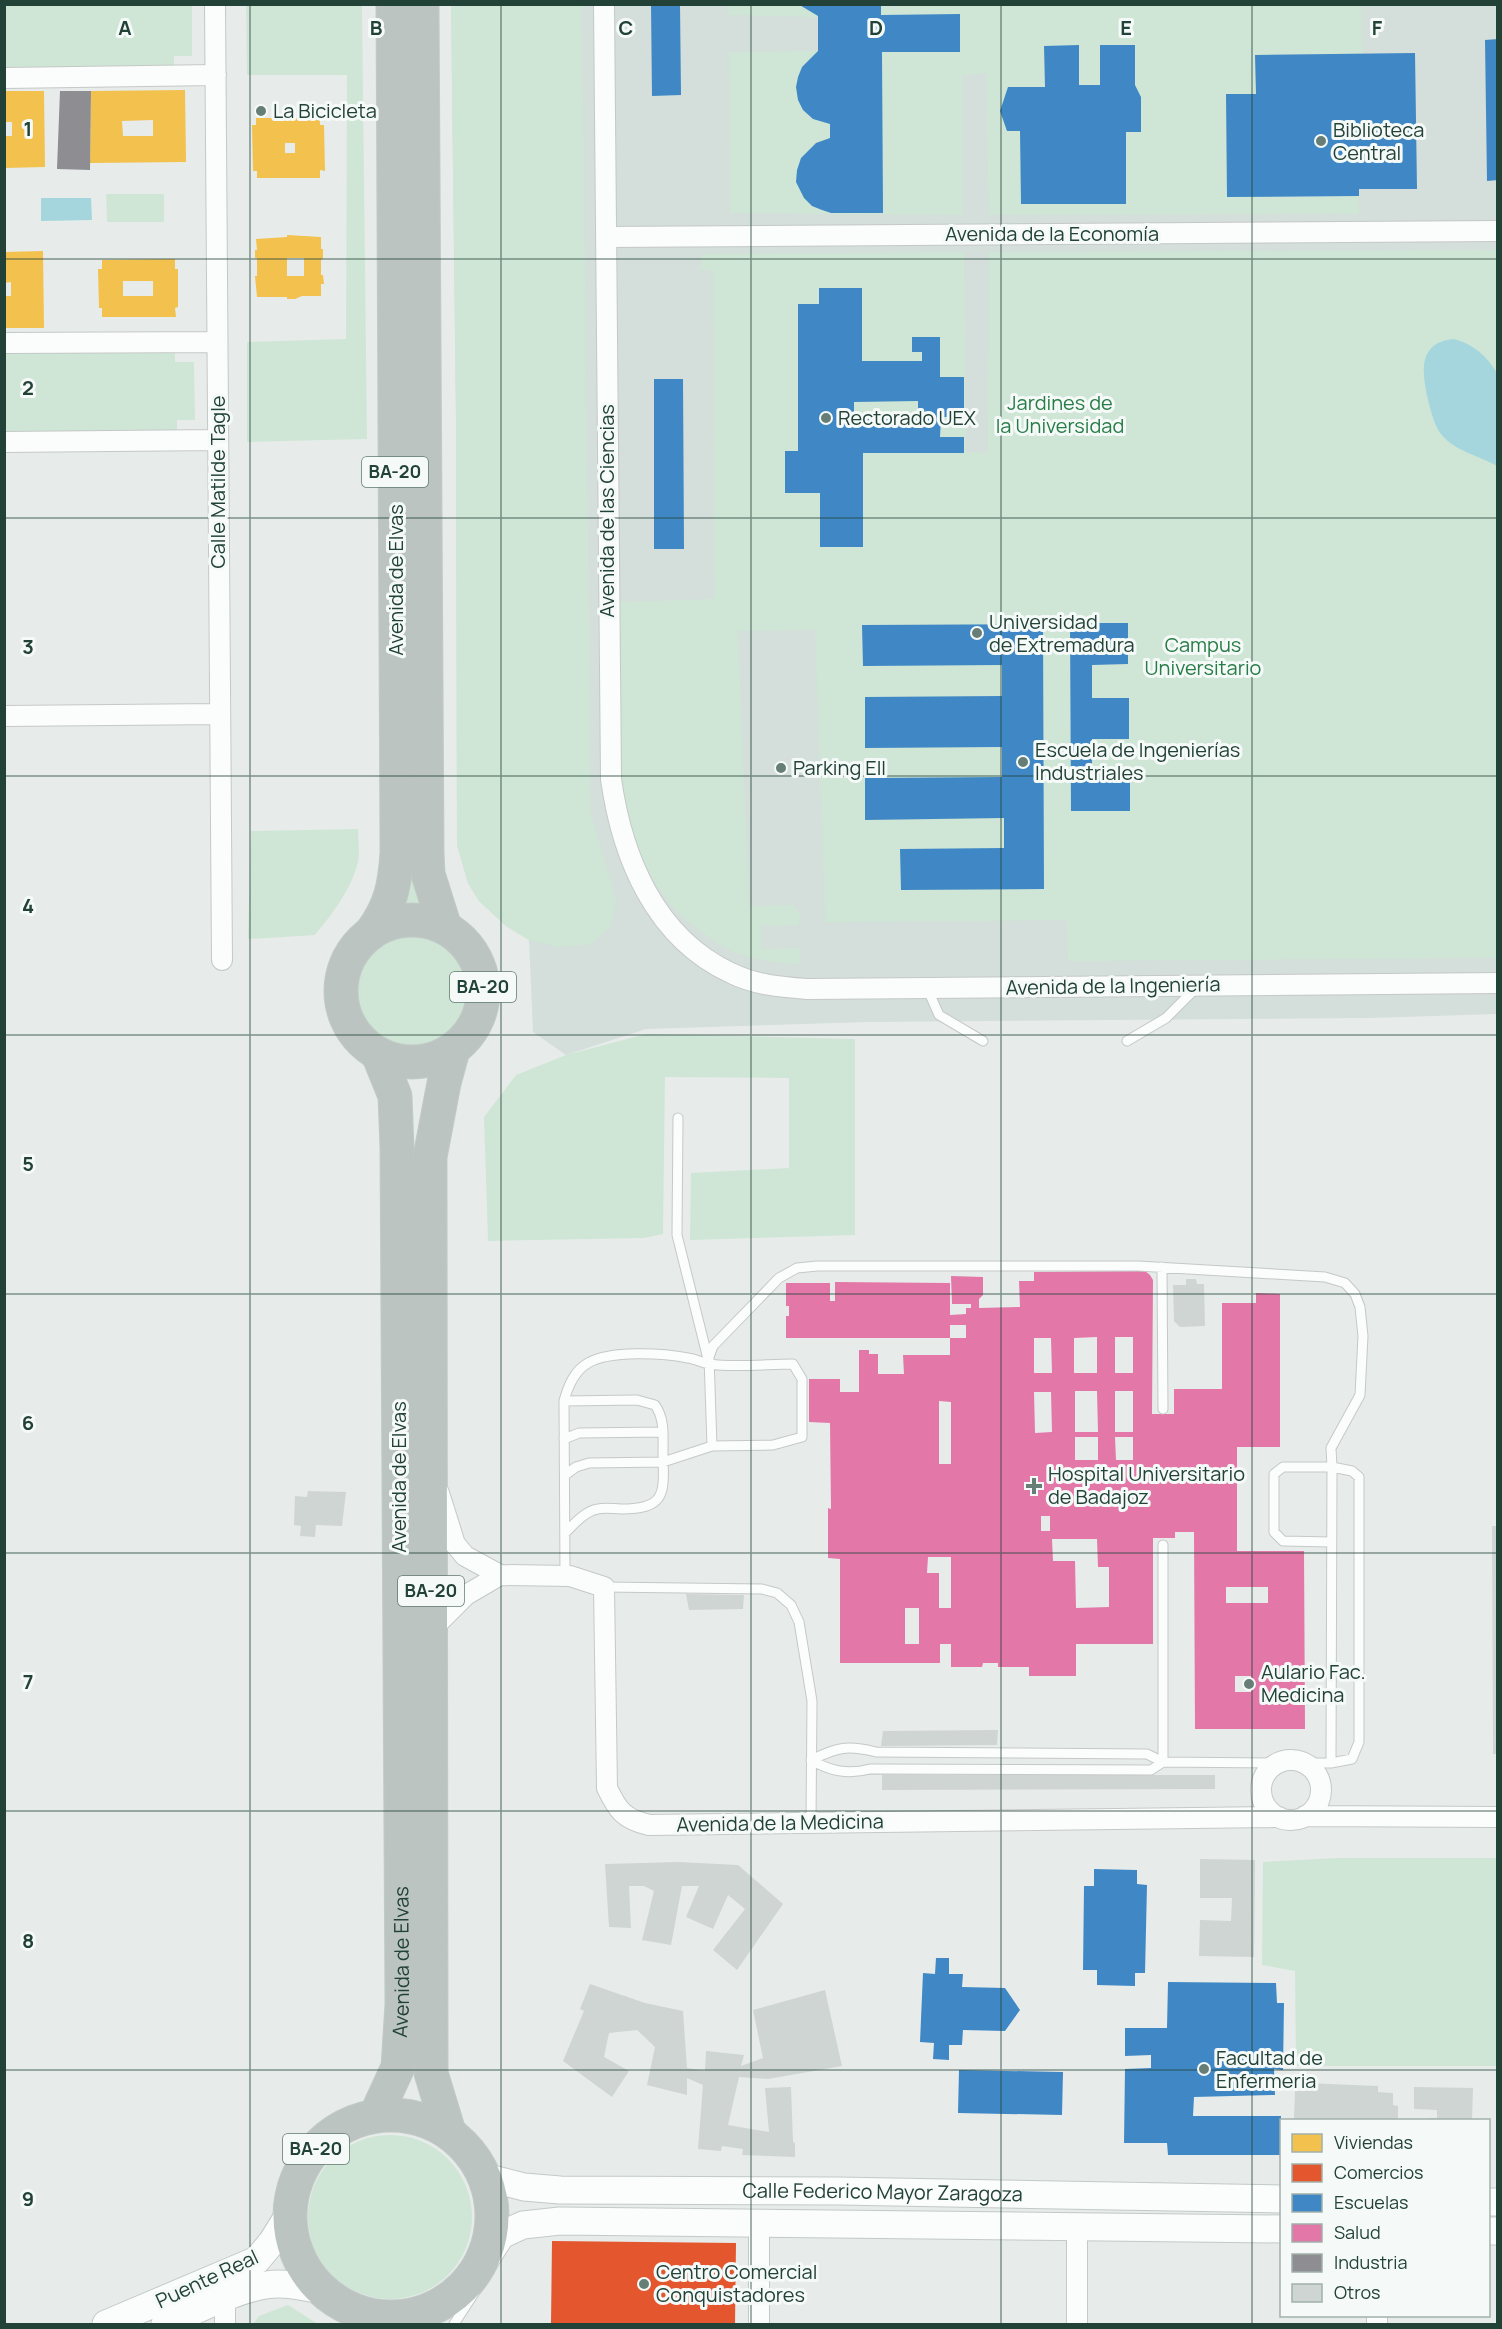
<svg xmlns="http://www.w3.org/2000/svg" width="1502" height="2329" viewBox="0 0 1502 2329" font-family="Manrope,sans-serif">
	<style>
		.built { fill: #d4deda }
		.green { fill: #cfe6d6 }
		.water { fill: #a5d6dd }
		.homes { fill: #f2c14e; fill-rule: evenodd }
		.shops { fill: #e4572e }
		.schools { fill: #3f88c5; fill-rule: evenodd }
		.health { fill: #e377a8; fill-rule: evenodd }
		.industry { fill: #8d8d92 }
		.building { fill: #cfd5d3 }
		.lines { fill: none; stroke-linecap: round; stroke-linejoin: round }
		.lane-casing { stroke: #c4c9c7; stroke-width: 11 }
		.street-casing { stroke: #c4c9c7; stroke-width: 22 }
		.secondary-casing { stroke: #c2cac7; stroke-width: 29 }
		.highway-casing { stroke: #c2cbc8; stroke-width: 35 }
		.lane { stroke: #fbfcfc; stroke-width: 9 }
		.street { stroke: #fbfcfc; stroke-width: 20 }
		.secondary { stroke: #fbfcfc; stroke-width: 27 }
		.highway { stroke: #bbc4c1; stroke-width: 33 }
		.grid { fill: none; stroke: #224238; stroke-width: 1.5; stroke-opacity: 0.55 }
		.poi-dot { fill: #677e76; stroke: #f5faf8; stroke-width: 2 }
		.labels { text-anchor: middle; stroke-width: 6; stroke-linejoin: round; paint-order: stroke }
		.shield { fill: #f5faf8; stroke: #617972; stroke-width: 1.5 }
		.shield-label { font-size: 18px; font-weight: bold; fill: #224238 }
		.poi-label { font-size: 20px; fill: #224238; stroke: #f5faf8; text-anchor: start }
		.street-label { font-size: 20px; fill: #224238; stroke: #f5faf8 }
		.park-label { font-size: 20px; fill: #287c47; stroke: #f5faf8 }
		.grid-label { font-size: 20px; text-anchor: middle; font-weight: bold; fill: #224238; stroke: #f5faf8; stroke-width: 6; stroke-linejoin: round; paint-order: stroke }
	</style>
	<rect width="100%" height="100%" fill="#e7ecea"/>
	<path class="built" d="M451,5H1497V1014L1369,1018L868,1022L646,1029L566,1055L533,1032L529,940L506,926L479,901L468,883L457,845L456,421Z"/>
	<path class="green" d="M4,5H192V56H174V68L5,69Z
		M246,5H362L367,439L247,442V342L346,339L347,75H247Z
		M451,5H582L591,814L617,902L610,927L591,944L556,947L529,940L506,926L479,901L468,883L457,845L456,421Z
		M728,5H1361L1362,54L1255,55L1256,94L1226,95L1227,197L1359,196V214L989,215L986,74L963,75V215L730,213L729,52L818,51V17L728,15Z
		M106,194H164V222H107Z
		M1497,250V958L1068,961L1067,920L825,922L815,630L738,631L749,906L794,905L800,914L799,925L761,926V949L800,948V965C778,962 755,961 733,952C724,948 715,940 706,935C601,867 619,711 617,602L714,599L713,271L700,270L702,254L964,252L966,452L988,453L989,252Z
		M175,351V362H194L195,420H177V432L5,433L4,352Z
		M358,829C358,839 360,852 358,862C351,890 333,913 315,935L248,939L251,831Z
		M408,856L422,909L400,910Z
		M353 992a59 59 0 1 1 118 0a59 59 0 1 1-118 0Z
		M646,1034L855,1039V1235L690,1240L691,1173L789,1168V1078L665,1077L663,1234L644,1238L488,1241L484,1117L516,1075L566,1055Z
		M1337,1858H1497V2066H1296L1295,1971L1262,1965L1263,1862Z
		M308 2217a82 82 0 1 1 164 0a82 82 0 1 1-164 0Z
		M288,2305L318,2324H253L259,2316Z"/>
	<path class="water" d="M41,198H91L92,220L41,221Z
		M1454,339C1473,344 1487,356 1497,373V466C1480,456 1454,451 1441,434C1434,425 1431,411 1428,400C1422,373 1417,342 1454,339Z"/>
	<path class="homes" d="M185,90L186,162L90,163L91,91ZM153,120V136H123L122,121Z
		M4,91H44L45,167L4,168V136H12V122H4Z
		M256,118H320V125H324L325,171L320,170V178H257V171H253L252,125H256ZM285,143H295V153H285Z
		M287,235L321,237V249H323V258L321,260V275H323L324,284H321V296H302L295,299H287V297H257L255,276H257V258H255V250H257L256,239L287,237ZM287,258H304V276H287Z
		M43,251L44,328H4V296H11V282L4,283V252Z
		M175,259V269H178V307L175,308L176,317H102V308H99L98,269H102V260ZM123,281H153V296H123Z"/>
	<path class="shops" d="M552,2241L736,2243L735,2324H551Z"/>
	<path class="schools" d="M651,4H680L681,95L652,96Z
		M798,4H881V15L960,14V52H882L883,213H831L822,210L812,206L804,198L796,182L797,170L801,158L816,143L830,138V124L813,119L803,110L798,100L796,87L798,77L802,67L818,51V16Z
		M1498,39V180L1487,181L1485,40Z
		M1079,45V85H1100V45H1135V85L1141,97V132H1126V204H1021L1020,131H1007L1000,111L1008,87H1045L1044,46Z
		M1415,53L1417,189H1359V196L1227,197L1226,94H1256L1255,55Z
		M819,288H862V361H922V352H912V337H940V377H964V417H941L940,437H964V453H863V547H820V493H785V451H798V304H819ZM918,401V418L854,419V402Z
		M654,379H683L684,549H654Z
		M1070,623H1128V664L1092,665V698H1129V739H1092V769H1130V811H1071Z
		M1043,624L1044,889L901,890L900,849L1004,848V818L865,820V778L1002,777V747L865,748V697L1002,696V665L863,666L862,625Z
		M1094,1869L1137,1870V1884L1147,1885L1145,1973H1135V1986L1097,1985V1970H1083L1084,1886H1094Z
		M936,1958H949V1974H963L962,1987L1005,1988L1020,2010L1005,2031L963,2030L962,2045H949V2060L933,2059L934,2043L920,2042L923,1973L935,1974Z
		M1168,1982L1276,1983L1277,2003H1284L1283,2070L1274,2069L1275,2095L1194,2097L1193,2116H1281L1280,2155H1168L1167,2143H1124L1125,2069L1151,2068V2055L1125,2056V2028H1167Z
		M959,2070L1063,2072L1062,2115L958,2113Z"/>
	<path class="health" d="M1145,1271L1150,1275L1153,1280L1152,1414H1174V1389H1222V1303H1256V1293L1280,1294V1447H1237V1551H1304L1305,1729H1195L1194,1532H1175V1538H1153V1644H1076V1676H1029V1667H998V1663H983L982,1667H951V1644H940V1663H840V1559L828,1558V1508L831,1509L830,1423L809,1422V1379H840V1392H859V1350H869V1354H878V1374H904L903,1355H950V1338H966V1325H950V1338H786V1316H789V1306H786V1283H830V1301H835V1282L950,1283V1315L966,1314V1308H971V1304H952L951,1276L983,1277V1295L979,1299V1308L1020,1307L1019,1281H1034V1272ZM1097,1337V1373H1074V1338ZM1115,1337H1133V1373H1115ZM1034,1338H1051L1052,1373H1034ZM1075,1391H1097L1098,1432H1075ZM1115,1391H1133V1432H1115ZM1034,1392H1051L1052,1432L1035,1433ZM939,1401L951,1402V1464H939ZM1075,1437H1098V1460H1075ZM1115,1437H1133V1460H1116ZM1041,1516H1050V1531H1041ZM1052,1539H1097L1098,1567H1109V1607L1076,1608L1075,1561H1053ZM928,1557H951V1608H939V1573H927ZM1226,1587H1268V1603H1226ZM905,1608H919V1644H905ZM1235,1676H1251V1692H1235Z"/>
	<path class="industry" d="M60,91H91L90,170L57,169Z"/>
	<path class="building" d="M1186,1279H1196L1197,1284H1204L1205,1326L1180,1327L1174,1321L1173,1285H1186Z
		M308,1491L346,1492L342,1526L316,1525L315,1537L300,1536L301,1526L294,1525L295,1496L307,1497Z
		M1492,1526H1498V1754H1493Z
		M686,1594L744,1595L743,1609L689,1610Z
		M998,1730L997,1745L881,1746L883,1731Z
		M882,1775H1215V1789L882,1790Z
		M1200,1859L1255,1860L1254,1957L1199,1956L1200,1920L1231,1921L1232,1898H1200Z
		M678,1862L738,1865L783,1904L737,1970L713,1950L745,1909L728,1895L713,1929L686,1917L699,1886H682L671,1945L642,1940L654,1891L644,1886H629L631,1928L609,1927L605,1864Z
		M590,1984L645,2003L683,2011L687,2068L705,2071L706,2051L744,2055L741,2066L763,2058L753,2010L825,1990L842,2066L768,2079L739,2077L728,2125L769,2132L765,2088L791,2087L793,2142L795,2143V2157L742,2155L743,2149L722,2146L721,2151L698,2149L703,2085L687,2078V2095L647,2085L655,2047L637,2030L609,2033L604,2057L629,2071L612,2097L563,2061L584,2011L580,2009Z
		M1306,2083L1378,2086V2092L1393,2093V2105L1398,2106V2120H1294L1295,2091H1306Z
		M1414,2087L1473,2088L1472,2120H1427V2118H1437V2110L1414,2109Z"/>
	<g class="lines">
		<g class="lane-casing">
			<path id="lane" d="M927,988L939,1015L983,1041
				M1127,1041L1166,1018L1196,988
				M678,1118L677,1235L708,1359
				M1162,1267L1163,1409
				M564,1401L637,1400L655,1405C665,1419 663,1436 663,1453C664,1493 667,1509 621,1509C614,1509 605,1507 598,1509C585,1511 574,1524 565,1533
				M564,1439L579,1433L663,1432
				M712,1446L709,1357L713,1346L779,1278L797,1268L817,1266H1138L1325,1277L1345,1283L1355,1294L1360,1307L1363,1336L1360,1395L1331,1448L1332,1467H1283L1274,1474V1532L1283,1541L1331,1542
				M1163,1545V1762
				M565,1576L564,1401C568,1386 574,1371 588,1363C610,1350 663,1353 688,1358C696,1359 702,1363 710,1364C732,1368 769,1364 793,1364L802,1379V1437L773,1445L712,1446L663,1462L589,1463L576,1467L565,1475
				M604,1587L762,1589L777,1593L791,1605L799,1622L812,1701L811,1822
				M1163,1762L1151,1770L870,1769C848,1775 830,1771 811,1760C838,1747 847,1745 876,1752L1147,1754L1163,1762L1278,1763
				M1305,1763H1331L1352,1759L1359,1742V1477L1352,1471L1332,1467L1331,1763
				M454,2324L508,2241"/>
		</g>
		<g class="street-casing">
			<path id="street" d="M215,4L222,960
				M604,4L611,779C622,857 655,938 731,973C755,985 781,987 807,989L1498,983
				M4,78L216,75
				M606,237L1498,231
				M4,343L217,342
				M4,442L218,440
				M4,716L219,714
				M500,1575L570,1576L604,1587L607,1788C618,1811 624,1819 649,1825L1279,1817
				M431,1630L466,1595L500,1575L465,1556L455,1544L439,1493
				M1261 1790a30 30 0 1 1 60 0a30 30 0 1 1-60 0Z
				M1305,1816L1498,1817
				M759,2223V2324
				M225,2324V2305L231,2296
				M1077,2324V2226
				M1377,2324V2316"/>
		</g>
		<g class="secondary-casing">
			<g id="secondary">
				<path id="s1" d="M485,2177L524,2187L560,2190L838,2191L1282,2199"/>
				<path d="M1488,2202H1498"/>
				<path d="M1488,2231H1498"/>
				<path d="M490,2240L523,2225L560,2221L1282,2229"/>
				<path d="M106,2324L257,2260L272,2242L290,2213"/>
				<path d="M165,2324C196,2311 233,2290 266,2285C285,2282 304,2287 322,2290"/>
			</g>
		</g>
		<g class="highway-casing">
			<g id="highway">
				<path d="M422,4L427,853L428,874L445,928"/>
				<circle cx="412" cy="991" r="71"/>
				<path d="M371,933C391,906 395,885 397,852L393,4"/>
				<path id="s2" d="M376,2115L398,2067L402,2004L397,1148L395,1096L378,1054"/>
				<circle cx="391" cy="2216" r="101"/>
				<path d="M449,2132L431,2073L430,1157L444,1083L453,1050"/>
			</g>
		</g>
		<use href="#lane" class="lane"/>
		<use href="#street" class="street"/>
		<use href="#secondary" class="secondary"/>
		<use href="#highway" class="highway"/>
	</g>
	<path class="grid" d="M250,4V2324M501,4V2324M751,4V2324M1001,4V2324M1252,4V2324M4,259H1498M4,518H1498M4,776H1498M4,1035H1498M4,1294H1498M4,1553H1498M4,1811H1498M4,2070H1498"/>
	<g class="poi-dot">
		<circle cx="261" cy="111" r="6"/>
		<circle cx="1321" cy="141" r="6"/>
		<circle cx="826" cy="418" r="6"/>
		<circle cx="977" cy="633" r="6"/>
		<circle cx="1023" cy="762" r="6"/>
		<circle cx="781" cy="768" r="6"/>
		<path d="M1031 1477h6v6h6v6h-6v6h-6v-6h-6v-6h6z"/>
		<circle cx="1249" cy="1684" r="6"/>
		<circle cx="1204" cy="2069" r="6"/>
		<circle cx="644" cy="2284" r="6"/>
	</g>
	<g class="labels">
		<g class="shield">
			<rect x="362" y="457" width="66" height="30" rx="4.5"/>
			<rect x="450" y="972" width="66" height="30" rx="4.5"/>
			<rect x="398" y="1576" width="66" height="30" rx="4.5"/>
			<rect x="283" y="2134" width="66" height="30" rx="4.5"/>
		</g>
		<g class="shield-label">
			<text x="395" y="478">BA-20</text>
			<text x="483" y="993">BA-20</text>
			<text x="431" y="1597">BA-20</text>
			<text x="316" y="2155">BA-20</text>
		</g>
		<g class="poi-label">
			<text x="273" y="118">La Bicicleta</text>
			<text x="1333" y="137">Biblioteca<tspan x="1333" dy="23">Central</tspan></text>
			<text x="838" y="425">Rectorado UEX</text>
			<text x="989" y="629">Universidad<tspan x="989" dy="23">de Extremadura</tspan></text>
			<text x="1035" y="757">Escuela de Ingenierías<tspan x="1035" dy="23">Industriales</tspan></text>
			<text x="793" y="775">Parking EII</text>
			<text x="1048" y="1481">Hospital Universitario<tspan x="1048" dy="23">de Badajoz</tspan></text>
			<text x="1261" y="1679">Aulario Fac.<tspan x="1261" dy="23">Medicina</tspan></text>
			<text x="1216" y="2065">Facultad de<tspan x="1216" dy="23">Enfermeria</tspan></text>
			<text x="656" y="2279">Centro Comercial<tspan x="656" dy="23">Conquistadores</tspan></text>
		</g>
		<g class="street-label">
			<text x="1052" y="241">Avenida de la Economía</text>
			<text transform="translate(218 482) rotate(-90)" y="7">Calle Matilde Tagle</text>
			<text transform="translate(607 511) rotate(-90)" y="7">Avenida de las Ciencias</text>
			<text transform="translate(396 580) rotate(-90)" y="7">Avenida de Elvas</text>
			<text transform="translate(1113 986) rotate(-1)" y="7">Avenida de la Ingeniería</text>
			<text transform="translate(399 1477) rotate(-90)" y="7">Avenida de Elvas</text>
			<text transform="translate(780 1823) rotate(-1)" y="7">Avenida de la Medicina</text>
			<text dy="7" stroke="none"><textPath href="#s2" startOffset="158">Avenida de Elvas</textPath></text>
			<text dy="7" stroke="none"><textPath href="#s1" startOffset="399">Calle Federico Mayor Zaragoza</textPath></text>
			<text transform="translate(207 2279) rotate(-25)" y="7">Puente Real</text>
		</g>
		<g class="park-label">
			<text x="1060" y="410">Jardines de<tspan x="1060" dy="23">la Universidad</tspan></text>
			<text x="1203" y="652">Campus<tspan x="1203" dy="23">Universitario</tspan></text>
		</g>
	</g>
	<g class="grid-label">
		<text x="125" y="35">A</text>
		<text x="376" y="35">B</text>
		<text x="626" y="35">C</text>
		<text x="876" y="35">D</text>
		<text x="1126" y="35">E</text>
		<text x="1377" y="35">F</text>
		<text x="28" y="136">1</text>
		<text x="28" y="395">2</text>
		<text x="28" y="654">3</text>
		<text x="28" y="913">4</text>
		<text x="28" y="1171">5</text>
		<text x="28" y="1430">6</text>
		<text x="28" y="1689">7</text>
		<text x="28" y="1948">8</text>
		<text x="28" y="2206">9</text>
	</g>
	<rect width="1502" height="2329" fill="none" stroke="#224238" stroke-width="12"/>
	<rect x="1280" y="2119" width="210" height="198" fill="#f5faf8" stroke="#a1b0ab" stroke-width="1.5"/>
	<rect x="1292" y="2134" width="30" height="18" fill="#f2c14e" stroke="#a1b0ab" stroke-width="1.5"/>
	<text x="1334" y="2149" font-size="18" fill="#224238">Viviendas</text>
	<rect x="1292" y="2164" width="30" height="18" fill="#e4572e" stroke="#a1b0ab" stroke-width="1.5"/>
	<text x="1334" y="2179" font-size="18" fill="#224238">Comercios</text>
	<rect x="1292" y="2194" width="30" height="18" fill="#3f88c5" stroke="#a1b0ab" stroke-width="1.5"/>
	<text x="1334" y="2209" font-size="18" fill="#224238">Escuelas</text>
	<rect x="1292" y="2224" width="30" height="18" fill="#e377a8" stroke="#a1b0ab" stroke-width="1.5"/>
	<text x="1334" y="2239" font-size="18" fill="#224238">Salud</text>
	<rect x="1292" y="2254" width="30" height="18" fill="#8d8d92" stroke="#a1b0ab" stroke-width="1.5"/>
	<text x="1334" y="2269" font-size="18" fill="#224238">Industria</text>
	<rect x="1292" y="2284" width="30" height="18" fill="#cfd5d3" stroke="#a1b0ab" stroke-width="1.5"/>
	<text x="1334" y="2299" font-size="18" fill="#224238">Otros</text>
</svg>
